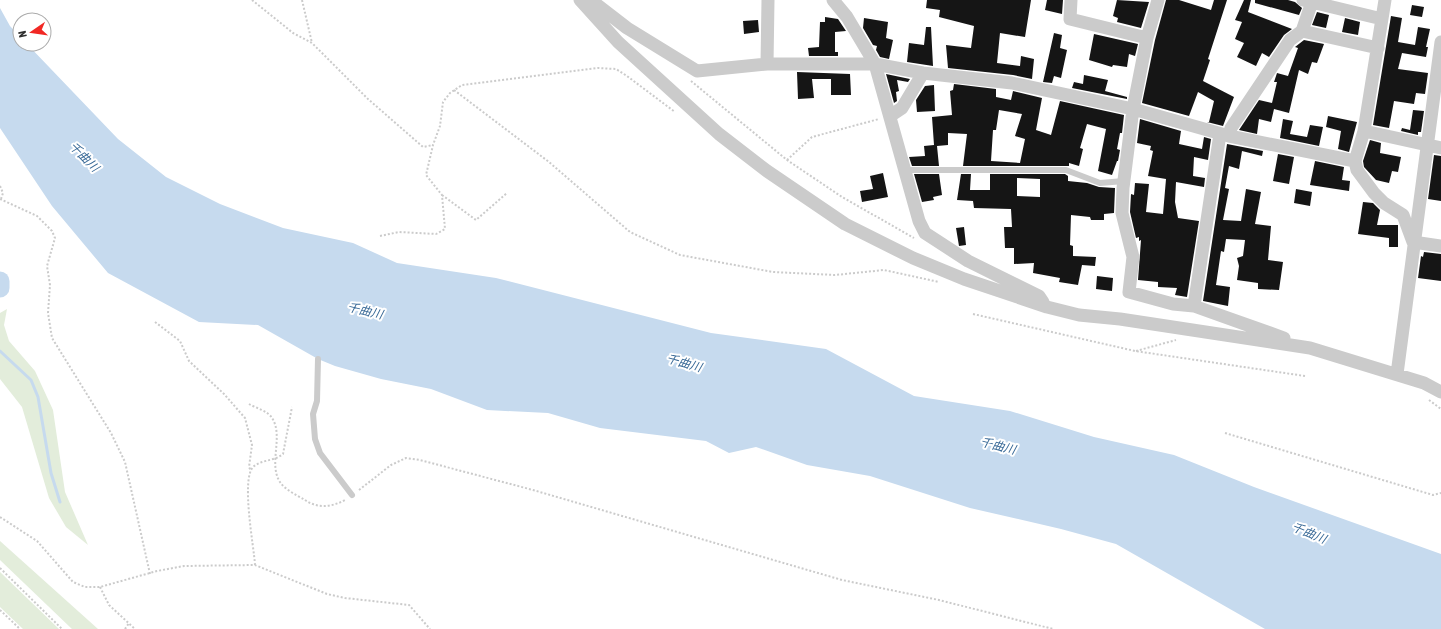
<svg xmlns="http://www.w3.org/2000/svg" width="1441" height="629" viewBox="0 0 1441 629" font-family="'Asap Condensed','Noto Sans JP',sans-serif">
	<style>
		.green { fill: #e3eddb }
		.water { fill: #c6daee }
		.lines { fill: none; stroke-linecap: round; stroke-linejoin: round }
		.stream { stroke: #c6daee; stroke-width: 3 }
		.river { stroke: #c6daee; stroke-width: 19 }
		.building { fill: #151515; fill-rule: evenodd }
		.path { stroke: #cbcbcb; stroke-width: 2; stroke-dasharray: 2 2; stroke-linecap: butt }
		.lane { stroke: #cbcbcb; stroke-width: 6 }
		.street { stroke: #cbcbcb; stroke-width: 13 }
		.labels { text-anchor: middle; stroke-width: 4; stroke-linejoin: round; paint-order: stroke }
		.water-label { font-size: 12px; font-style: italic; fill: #376896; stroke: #fff }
	</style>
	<rect width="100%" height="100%" fill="#fff"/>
	<path class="green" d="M7,309L4,325L9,341L35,371L53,410L65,492L88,545L66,527L49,498L22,407L0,379V313Z
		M0,541L98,629H72L0,560Z
		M0,572L59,629H23L0,607Z"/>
	<path class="water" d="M0,8L10,26L20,37V44H27L118,139L166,177L220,204L283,228L353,243L397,263L496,278L711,333L826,349L914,396L1010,411L1094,437L1174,455L1254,487L1441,554V629H1265L1116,544L1061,529L970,508L870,476L807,465L756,447L729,453L706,441L600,428L548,413L487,410L431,389L381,379L335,366L318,359L258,325L199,322L108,273L52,206L0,128Z"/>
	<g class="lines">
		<path class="stream" d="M0,351L31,380L38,397L51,473L60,502"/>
		<path class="river" d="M0,281V288"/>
	</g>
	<path class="building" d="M927,0H1031L1025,37L1000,33L997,63L1020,66L1021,56L1034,59L1032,79L1013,75L948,68L946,45L971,48L974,26L939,17L940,10L926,8Z
		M1047,0H1063L1062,14L1045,10Z
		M1117,0L1149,2L1141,28L1117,22L1118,18L1113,16Z
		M1166,0H1179L1211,10L1214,0H1227L1208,59L1210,60L1203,81L1234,97L1223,126L1207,122H1209L1214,101L1198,92L1189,116L1142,103L1155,40Z
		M1244,0H1251L1248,12L1292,29L1284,35L1269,57L1262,53L1256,66L1237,57L1244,43L1235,39L1242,22L1235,20Z
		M1255,0H1288L1295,2L1302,8L1299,15L1255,3Z
		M1412,5L1424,7L1422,17L1410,15Z
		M1317,12L1329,15L1326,28L1312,25Z
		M1391,16L1402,18L1398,42L1415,45L1418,27L1430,29L1426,47H1428L1426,57L1402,53L1398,69L1428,73L1425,94L1416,93L1414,104L1394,101L1389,128L1373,125Z
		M825,17L838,19L846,31L835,32V52H838V56H809L808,48L819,47L820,22H825Z
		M864,18L888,22L886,38L893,40L889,59L880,57L876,50L877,46L873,45L863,28Z
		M1345,18L1360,22L1358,35L1342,32Z
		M758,20L759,32L744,34L743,21Z
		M926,27H931L933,66L907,62L909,43L924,45Z
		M1054,33L1062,35L1060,48L1067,50L1061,78L1054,76L1052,83L1043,82Z
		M1094,34L1138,44L1135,56L1129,54L1127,67L1113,65L1112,67L1089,60Z
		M1304,40L1324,44L1317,63L1312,62L1308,74L1299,70L1289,113L1274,109L1271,122L1259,119L1257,134L1239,130L1259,100L1272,103L1277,82H1274L1277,73L1288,76L1298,48L1295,47Z
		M797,72L850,74L851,95H831V79H812L814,98L798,99Z
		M886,74L910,79L908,82L897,80L899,91L896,92L897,101L894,103Z
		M1084,75L1108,80L1105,91L1127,97V99L1072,88L1074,82L1083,84Z
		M954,84L996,89V97L1011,100L1013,91L1042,98L1036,130L1051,135L1060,101L1124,115L1122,133H1120L1117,149L1120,150L1118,161H1117L1112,175L1098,171L1106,129L1087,124L1080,148L1083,149L1079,166L1069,163V166H963L967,134L948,133V145L937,146L939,166H912L909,157L925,156L924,146L934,145L932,117L952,115L950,91L953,90ZM999,110L1022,114L1015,136L1025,139L1020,163L991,161L993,130H996Z
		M934,85L935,111L917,112L916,100L925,86Z
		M1413,110L1424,111L1421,132H1418V135L1401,131L1402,128L1410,130Z
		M1328,116L1357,122L1349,152L1338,149L1341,131L1326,127Z
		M1140,119L1181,131L1179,144L1202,149L1204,137L1211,139L1208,160L1194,157L1193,176L1205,178L1204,187L1176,182L1175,202L1178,218L1199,221L1187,297L1175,295L1177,288L1158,287V282L1138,280L1141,240L1139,241V237L1136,238L1130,212L1131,194L1134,195L1135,183L1149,184L1146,212L1163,214L1166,179L1148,176L1153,151L1150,150L1151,146L1137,143Z
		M1283,119L1293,121L1290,134L1307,137L1310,125L1323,127L1319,146L1280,138Z
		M1370,140L1381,143L1380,153L1401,157L1398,172L1392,171L1389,183L1376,180L1364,167L1363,161Z
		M1227,144L1263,151L1262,156L1242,151L1239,169L1229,166L1225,188L1229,189L1223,220L1241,221L1246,189L1261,192L1255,224L1271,226L1268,260L1283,262L1279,290L1258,289V283L1237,280L1239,266L1237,258L1243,256L1245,240L1226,239L1224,252L1221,251L1216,285L1230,287L1228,306L1203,301Z
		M1278,154L1294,157L1289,184L1273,181Z
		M1434,155L1441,156V201L1428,199Z
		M1315,161L1344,167L1342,180L1350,181L1349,191L1310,185Z
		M883,173L888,197L862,202L860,191L873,189L870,176Z
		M914,174H939L942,195L933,197L934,200L922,202Z
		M961,174H971L970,190H990V174H1065L1068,176V181L1087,183L1099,187L1115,188L1114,213L1104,214V220H1091L1090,217L1071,215L1070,245L1073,246V256L1096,257L1095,266L1082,265L1078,285L1059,282L1060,278L1033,273L1034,263L1014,264V248H1005L1004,227H1012L1011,209L974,208L973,201L957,200ZM1017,178L1040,179V197L1017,196Z
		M1296,189L1312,192L1310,206L1294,203Z
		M1363,202L1373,203L1380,210L1377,225H1398V247H1389V238L1358,234Z
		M964,227L966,245L959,246L956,228Z
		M1424,252L1441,254V281L1418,278L1421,256L1423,257Z
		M1097,276L1113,278L1112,291L1096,289Z"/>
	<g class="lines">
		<path class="path" d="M252,0L293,33L312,43L368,99L423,147L433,145
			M302,0L312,43
			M691,81L787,160L842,197L914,238
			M454,90L549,162L630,232L680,255L773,272L835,275L884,270L939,282
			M787,160L812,137L879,119
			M0,186L3,193L1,199
			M442,195L476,220L507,193
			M0,199L37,216L52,231L55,238L47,266L50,285L48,313L52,338L111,433L125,462L150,574
			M380,236L399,232L436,234L445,229L442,195L426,175L433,145L440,126L443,102L450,93L462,85L598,68L616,69L627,76L675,112
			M973,314L1135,351L1305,376
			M155,322L180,341L189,361L224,394L245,418L252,445L249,467L251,471
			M1136,351L1176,340
			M1429,400L1441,409
			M249,404C256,408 268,411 272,418C284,436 268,464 280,482C285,490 297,495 305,500C318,509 332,507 345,500
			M1225,433L1433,495L1441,493
			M359,490L391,465L406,458L420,460L533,490L842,580L939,600L1053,629
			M0,517L37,541L73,582L85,587H100L157,571L184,566L255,565L327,594L345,598L409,605L430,629
			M255,565C254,547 241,480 253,467C262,459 273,462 283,454L292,407
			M0,568L62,629
			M100,587L109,605L135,629
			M0,610L20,629
			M125,629L129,623"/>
		<path class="lane" d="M906,170H1066L1100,183L1124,181
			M318,359L317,401L313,414L315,439L320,453L352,495"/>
		<path class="street" d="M580,0L618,42L719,134L767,171L845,224L913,258L964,279L1047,307L1079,315L1120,319L1310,348L1424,383L1441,392
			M588,0L596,4L627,28L697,71L767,64H875L923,73L1012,83L1133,109L1229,136L1355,161L1357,170L1374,193L1384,203L1403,215L1413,242
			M833,0L847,17L875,64L919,221L925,233L968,261L1039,296L1043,302
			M1071,0L1070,19L1147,38
			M1158,0L1147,38L1133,109L1123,188L1122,213L1133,257L1129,292L1173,304L1194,306
			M1303,0L1382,19
			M1302,31L1312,2
			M767,64L768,0
			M890,116L902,108L923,73
			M1364,131L1441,148
			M1220,134L1194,306L1284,338
			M1229,136L1231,128L1290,40L1302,31L1378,48
			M1355,161L1364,131L1385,0
			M1413,242L1441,246
			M1397,374L1441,42"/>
	</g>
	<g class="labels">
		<g class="water-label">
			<text transform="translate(84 157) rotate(45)" y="4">千曲川</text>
			<text transform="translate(365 311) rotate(13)" y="4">千曲川</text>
			<text transform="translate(684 363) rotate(16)" y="4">千曲川</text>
			<text transform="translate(998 446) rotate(14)" y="4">千曲川</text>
			<text transform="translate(1309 533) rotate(22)" y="4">千曲川</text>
		</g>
	</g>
	<g transform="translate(32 32) rotate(257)"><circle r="19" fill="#ffffff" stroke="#ababab"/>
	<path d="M0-3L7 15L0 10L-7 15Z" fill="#f12824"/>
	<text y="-6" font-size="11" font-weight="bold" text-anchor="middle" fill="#2e2e2e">N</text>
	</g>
</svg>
